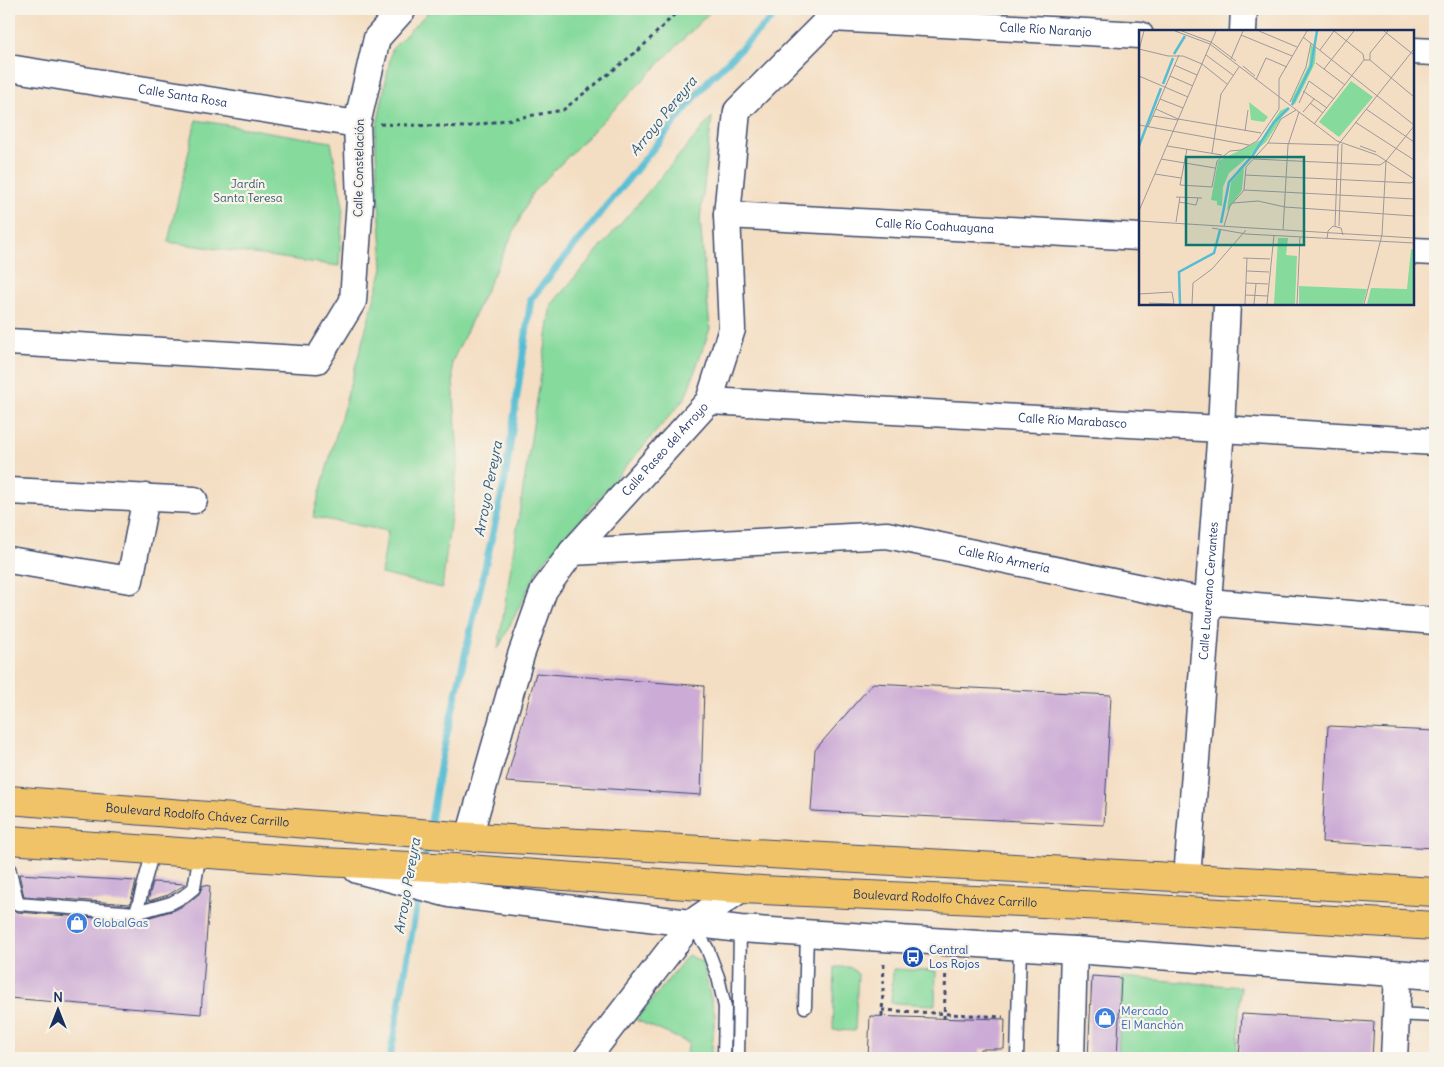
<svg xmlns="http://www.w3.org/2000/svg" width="1444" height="1067" viewBox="0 0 1444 1067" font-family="Delius,sans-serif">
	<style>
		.green { fill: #85da9c; stroke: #50847d }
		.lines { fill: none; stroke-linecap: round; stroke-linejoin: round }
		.stream { stroke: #55bdd3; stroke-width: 7 }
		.building { fill: #ccabd6 }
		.service-casing { stroke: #3c496d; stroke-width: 15 }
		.minor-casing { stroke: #3c496d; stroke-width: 29 }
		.primary-casing { stroke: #3c496d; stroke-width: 30 }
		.path { stroke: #3c496d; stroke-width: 3; stroke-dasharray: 4 4; stroke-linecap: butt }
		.service { stroke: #fff; stroke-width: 12 }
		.minor { stroke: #fff; stroke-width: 26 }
		.primary { stroke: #f1c369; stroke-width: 28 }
		.labels { text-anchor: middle; stroke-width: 4.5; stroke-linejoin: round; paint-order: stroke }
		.street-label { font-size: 12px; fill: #1b2f5e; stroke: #f7f3e8 }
		.park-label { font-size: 12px; fill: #365a6e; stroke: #f7f3e8 }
		.shop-label { font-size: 12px; fill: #366cbe; stroke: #f7f3e8; text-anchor: start }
		.transit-label { font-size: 12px; fill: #164399; stroke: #f7f3e8; text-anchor: start }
		.water-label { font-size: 14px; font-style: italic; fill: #2c5a81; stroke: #f7f3e8 }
		.inset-river { fill: none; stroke: #55bdd3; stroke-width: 2.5 }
		.inset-road { fill: none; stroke: #9d989b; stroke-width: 1 }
		.view { fill: #0f766e; fill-opacity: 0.15; stroke: #0f766e; stroke-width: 2.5 }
		.inset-edge { fill: none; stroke: #1b2f5e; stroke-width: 2.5 }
	</style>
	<rect width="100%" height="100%" fill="#f7f3e8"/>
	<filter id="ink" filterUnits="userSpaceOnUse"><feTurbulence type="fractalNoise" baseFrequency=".02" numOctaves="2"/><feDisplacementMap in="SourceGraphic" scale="10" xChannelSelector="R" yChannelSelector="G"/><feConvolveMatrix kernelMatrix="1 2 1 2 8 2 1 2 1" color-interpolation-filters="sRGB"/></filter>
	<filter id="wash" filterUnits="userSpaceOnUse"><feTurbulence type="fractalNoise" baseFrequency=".0096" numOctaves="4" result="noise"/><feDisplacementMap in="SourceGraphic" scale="20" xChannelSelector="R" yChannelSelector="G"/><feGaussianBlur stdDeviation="1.12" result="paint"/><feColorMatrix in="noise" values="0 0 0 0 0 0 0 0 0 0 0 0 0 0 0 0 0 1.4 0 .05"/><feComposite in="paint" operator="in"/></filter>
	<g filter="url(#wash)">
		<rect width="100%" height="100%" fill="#f4dec3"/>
		<path class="green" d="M431,9H713L532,193L452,362L458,460L442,588L381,574L388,531L313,517L383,268L375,136L392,49Z
			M712,117L700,220L710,329L685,398L539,567L498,649L552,304Z
			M196,120L331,142L343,206L339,266L168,242Z
			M688,955L702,962L715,1015L711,1058H685L689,1043L636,1020Z
			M835,967H850L858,974L855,1031L833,1030Z
			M893,969L936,971L935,1005L891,1003Z
			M1122,977L1241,987L1236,1058H1118Z"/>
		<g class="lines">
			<path class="stream" d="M430,828L441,760L505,480L531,299L708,81L781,9
				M424,862L428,838
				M390,1058L419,892"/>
		</g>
		<g id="blocks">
			<path class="building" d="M536,673L704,686L701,795L506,782Z
				M873,683L1111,695L1104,825L811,811L815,750Z
				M1328,726L1435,731V848L1322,842Z
				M19,874L136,881L130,904L24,896Z
				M153,882L186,884L168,895L148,901Z
				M203,885L210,886L201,1014L9,998V900L12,910L17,912L136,921L175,910L188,903L199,894Z
				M1092,976L1121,978L1117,1058H1088Z
				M1242,1014L1374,1022L1372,1058H1239Z
				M870,1016L965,1019V1018L1005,1019L1004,1049H980V1058H868Z"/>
		</g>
	</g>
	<g filter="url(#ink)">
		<use href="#blocks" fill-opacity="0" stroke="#3c496d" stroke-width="1"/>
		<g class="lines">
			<g class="service-casing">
				<path id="service" d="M9,868L18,904L136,913L171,903L184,896L194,888L200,853
					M136,913L153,851
					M691,923L707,948L718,977L725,1007L724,1058
					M1016,948L1020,947L1017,1058
					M805,1007L807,933
					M1396,1014L1435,1016
					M738,1058L740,929L742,930"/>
			</g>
			<g class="minor-casing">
				<g id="minor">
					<path id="s1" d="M832,18L1140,35"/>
					<path d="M1243,31L1244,9"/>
					<path d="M1413,51L1435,52"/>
					<path id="s2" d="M9,68L357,124"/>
					<path id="s3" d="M727,215L1140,237"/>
					<path d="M1413,251L1435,252"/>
					<path d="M9,342L317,360L353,301L360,200L357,124L377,38L403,9"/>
					<path id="s4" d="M709,401L1221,429L1435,442"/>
					<path d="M9,491L194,500"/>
					<path id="s5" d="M572,552L887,535L1208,602L1435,621"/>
					<path d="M9,560L130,580L146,497"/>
					<path id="s6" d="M469,837L521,655L544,590L572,552L709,401L732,329L727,215L737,111L839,9"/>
					<path d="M357,870L449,894L740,929L1074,950L1435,976"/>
					<path id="s7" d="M1187,878L1221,429L1227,304"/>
					<path d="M587,1058L691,923L741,889"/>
					<path d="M1071,1058L1074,950"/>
					<path d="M1394,1058L1398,974"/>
				</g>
			</g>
			<g class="primary-casing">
				<g id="primary">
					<path id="s8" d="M9,800L457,836L1435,892"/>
					<path id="s9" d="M9,840L322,862L455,868L741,889L1104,906L1435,926"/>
				</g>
			</g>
			<path class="path" d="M380,124L465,127L563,110L640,49L680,9
				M882,1010L1003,1017
				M882,1016L884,963
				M944,1019L946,966"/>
			<use href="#service" class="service"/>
			<use href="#minor" class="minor"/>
			<use href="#primary" class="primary"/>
		</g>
	</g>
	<defs>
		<g id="shop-disc" transform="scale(1.125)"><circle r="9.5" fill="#3f7fe0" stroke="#f7f3e8"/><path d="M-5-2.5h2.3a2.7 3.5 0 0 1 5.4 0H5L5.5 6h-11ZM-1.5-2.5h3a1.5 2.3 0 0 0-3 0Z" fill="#fff"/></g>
		<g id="bus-disc" transform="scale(1.125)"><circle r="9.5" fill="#1a4fb4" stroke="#f7f3e8"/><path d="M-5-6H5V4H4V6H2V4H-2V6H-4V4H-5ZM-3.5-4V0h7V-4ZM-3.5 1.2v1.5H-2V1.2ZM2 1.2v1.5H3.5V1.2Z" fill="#fff"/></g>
	</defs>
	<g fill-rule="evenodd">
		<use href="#shop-disc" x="77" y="923"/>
		<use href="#bus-disc" x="913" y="957"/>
		<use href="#shop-disc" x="1105" y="1018"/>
	</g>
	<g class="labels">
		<g class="street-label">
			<text dy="4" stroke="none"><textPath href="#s1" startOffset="214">Calle Río Naranjo</textPath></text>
			<text dy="4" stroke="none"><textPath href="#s2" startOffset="176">Calle Santa Rosa</textPath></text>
			<text transform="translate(359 168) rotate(-89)" y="4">Calle Constelación</text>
			<text dy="4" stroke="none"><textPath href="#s3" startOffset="208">Calle Río Coahuayana</textPath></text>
			<text dy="4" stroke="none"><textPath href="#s4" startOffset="364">Calle Río Marabasco</textPath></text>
			<text dy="4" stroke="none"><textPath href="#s6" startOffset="444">Calle Paseo del Arroyo</textPath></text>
			<text dy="4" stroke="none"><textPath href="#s5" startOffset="435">Calle Río Armería</textPath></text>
			<text dy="4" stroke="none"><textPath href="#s7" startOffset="288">Calle Laureano Cervantes</textPath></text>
			<text dy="4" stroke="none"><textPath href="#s8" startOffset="189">Boulevard Rodolfo Chávez Carrillo</textPath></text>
			<text dy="4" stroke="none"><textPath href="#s9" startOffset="938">Boulevard Rodolfo Chávez Carrillo</textPath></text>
		</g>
		<g class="park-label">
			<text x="248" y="188">Jardín<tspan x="248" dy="14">Santa Teresa</tspan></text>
		</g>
		<g class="shop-label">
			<text x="93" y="927">GlobalGas</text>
			<text x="1121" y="1015">Mercado<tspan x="1121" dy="14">El Manchón</tspan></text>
		</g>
		<g class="transit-label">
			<text x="929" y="954">Central<tspan x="929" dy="14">Los Rojos</tspan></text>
		</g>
		<g class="water-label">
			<text transform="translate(663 116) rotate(-51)" y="5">Arroyo Pereyra</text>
			<text transform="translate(488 489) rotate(-79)" y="5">Arroyo Pereyra</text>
			<text transform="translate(407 886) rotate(-80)" y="5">Arroyo Pereyra</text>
		</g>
	</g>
	<g transform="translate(1139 30)">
		<rect width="275" height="275" fill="#f4dec3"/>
		<path d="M172,15L177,18L176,33L156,74L152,71L170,35ZM212,51L234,67L200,107L180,92ZM110,72L129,87L125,92L112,90ZM149,77L127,112L90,143L84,157L83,176L78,175V171L72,170L79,131L122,110L141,81ZM105,137L103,160L88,181L92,152ZM139,208H149L147,225L158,226L156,274H135ZM272,219L275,220V274H228L232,258L268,259ZM160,256L228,259L224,274H160Z" fill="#85da9c"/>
		<path class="inset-river" d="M35,24L46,6M24,54L34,28M153,75L172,36L178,1M0,116L22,58M82,193L90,152L114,125L135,92L150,78M41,274L40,242L75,223L81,200"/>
		<path class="inset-road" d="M36,1L71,14L198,111L238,125L275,149M43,1L72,12L97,31M120,1L158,17M195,1L224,24L225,30M245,1L275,25M102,5L153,26M164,7L275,95M0,19L29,26H44L63,34L88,54M0,20L5,1M181,20L195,1M67,25L94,45M92,29L104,1M231,30L275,67M177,33L206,55M35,35L58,45M104,36L116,46M185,39L215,1M0,46L49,67M31,46L54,56M117,50L127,28L148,37M164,61L188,78M21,69L44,78M151,72L167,37L172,13M160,73L170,51L195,69M171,73L184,83M17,79L39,89L122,103M227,79L275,112M164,82L175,69M14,86L39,90M216,92L275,130M175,94L225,30H231V23L249,1M0,95L110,115M9,97L40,25M106,101L109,80M129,113L199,115M28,116L83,125M221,116L237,122M48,119L41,155L73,157L78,131L91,121L102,120L118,111L140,79V49L168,1M73,123L82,64L100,37M22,129L76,138M115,129L241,135L247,131M16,144L42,148M106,145L272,153L275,151M105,160L275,169M37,167L63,168M40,172L57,175L59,168M94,173L119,171L146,177L275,186M0,181L77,1M0,191L275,208M37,192L41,167M85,196L91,176L105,160L107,137L129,113L142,89L157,80M196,196L199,115L275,19M200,196L203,114M73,198L107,204L275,213M144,200L149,115L160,82M188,209L189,201L194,196L202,198L204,205M104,228L131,229M108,241L130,242M107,253L129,254M0,264L33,262L35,274M106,265L129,266M10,273L35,274M53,274L54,253L73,239L107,200M106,274L108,228M115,274L117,254M128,274L135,205M158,274L161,207M225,274L243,205L247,131L275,96"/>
		<path class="view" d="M47,127H165V215H47Z"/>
		<rect width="275" height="275" class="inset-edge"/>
	</g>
	<rect width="1444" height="1067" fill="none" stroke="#f7f3e8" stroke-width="30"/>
	<g transform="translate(58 1010)" stroke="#f7f3e8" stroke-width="4" paint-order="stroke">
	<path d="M0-4L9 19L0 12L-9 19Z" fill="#1b2f5e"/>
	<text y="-8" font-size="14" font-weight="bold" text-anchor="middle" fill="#1b2f5e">N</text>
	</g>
</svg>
